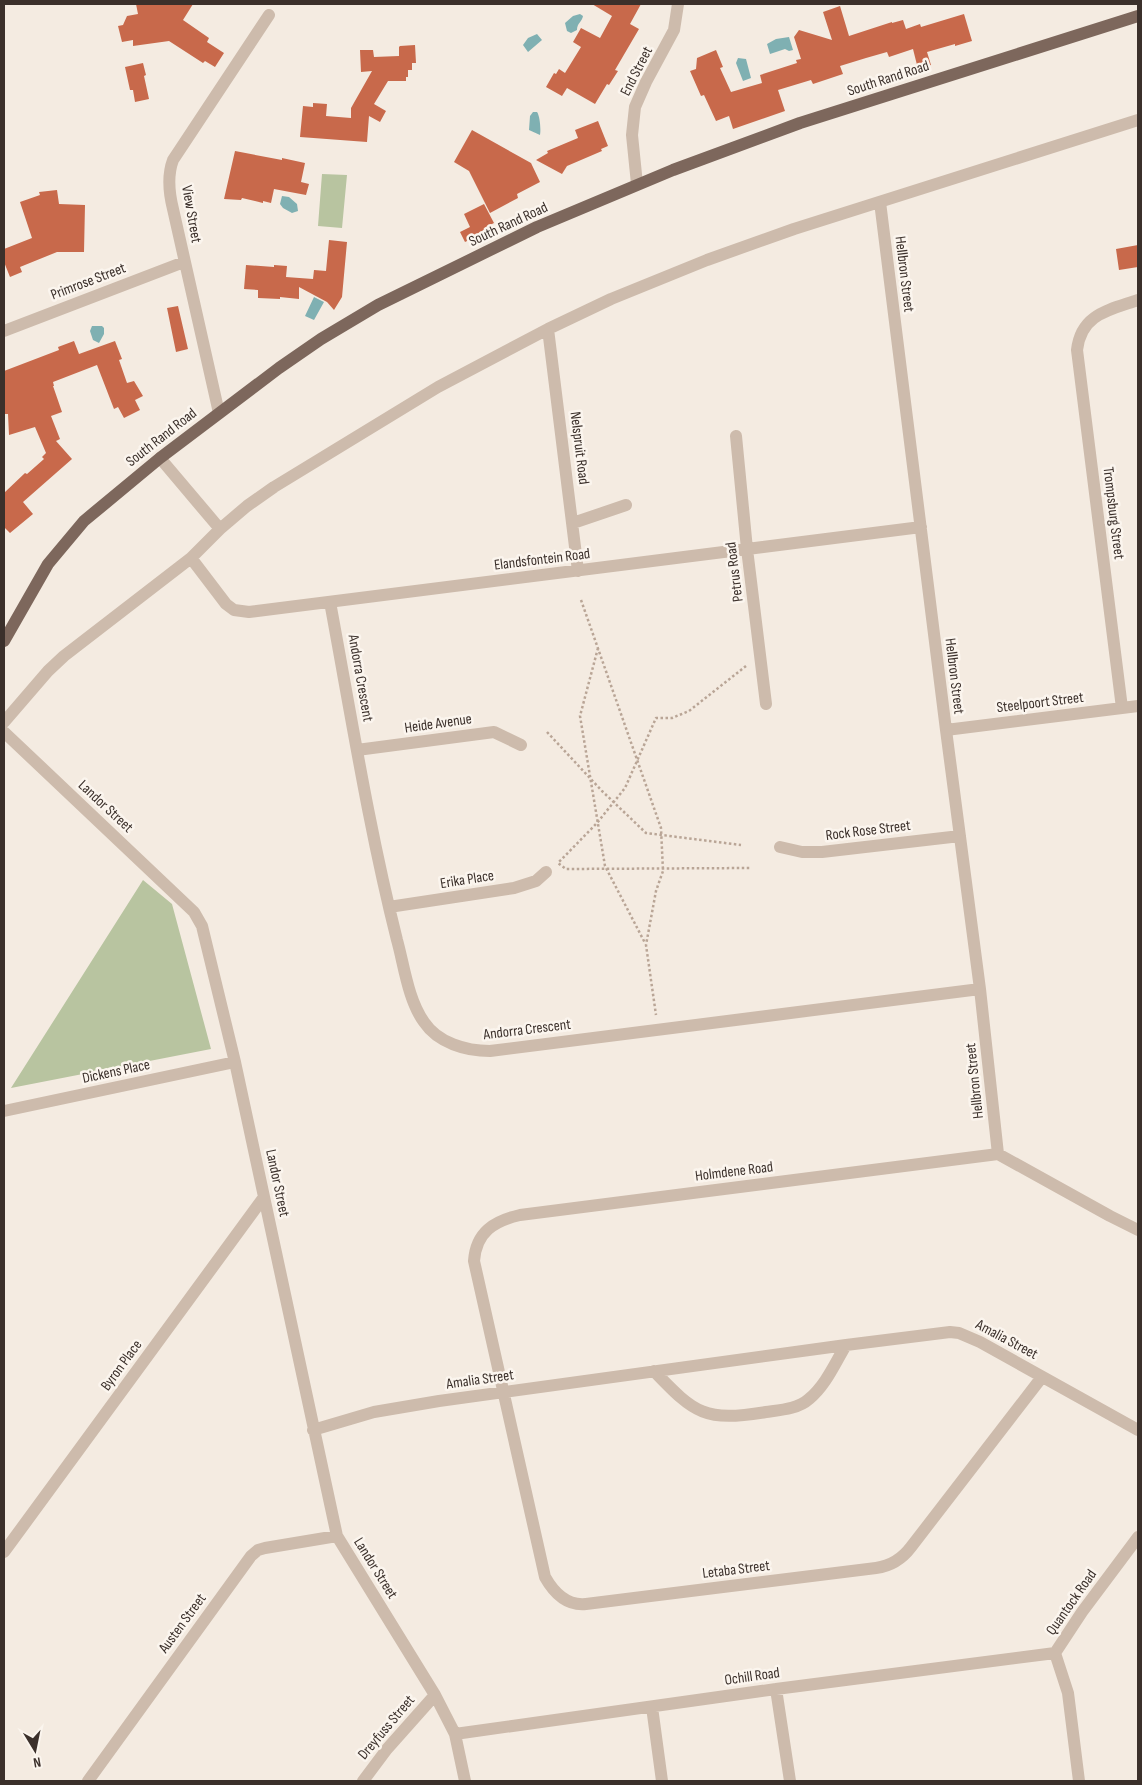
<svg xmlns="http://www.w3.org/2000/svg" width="1142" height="1785" viewBox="0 0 1142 1785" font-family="'Sofia Sans Condensed',sans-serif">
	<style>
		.green { fill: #b8c4a0 }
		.water { fill: #7fb0b2 }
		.building { fill: #c8694b }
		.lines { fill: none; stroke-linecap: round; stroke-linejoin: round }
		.path { stroke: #b9a596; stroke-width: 2.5; stroke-dasharray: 2.5 2.5; stroke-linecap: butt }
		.minor { stroke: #cdbbac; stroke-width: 12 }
		.major { stroke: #7d675c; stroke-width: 12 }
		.labels { text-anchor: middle; stroke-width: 5; stroke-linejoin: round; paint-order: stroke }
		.street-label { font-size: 15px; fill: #3b302b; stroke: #fbf5ee }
	</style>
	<rect width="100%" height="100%" fill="#f4ebe1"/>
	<path class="green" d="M322,174L347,175L342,228L318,226Z
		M143,880L172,904L211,1049L11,1088Z"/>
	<path class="water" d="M580,14L583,16C582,22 577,23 577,30L571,33L567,31L565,23L573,16Z
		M537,34L542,40L528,52L523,45L528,38Z
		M789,37L793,50L789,51L785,49L770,54L767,44L776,39Z
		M738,58L746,59L751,78L743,81L736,63Z
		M533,112H537C540,116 541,130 540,135L529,130L530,116Z
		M282,196L289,197L297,204L298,211L292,213L283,208L280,204Z
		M314,297L324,302L314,320L305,316Z
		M92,326H102L104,328V334L99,343L93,340L90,331Z"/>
	<path class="building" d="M136,4H193L183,20L209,38L207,42L224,53L215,67L205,61L203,63L169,41L133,46V40L122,42L118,26L123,25L127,16L138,14Z
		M592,4H641L630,24L639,29L615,70L618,71L609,85L607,84L595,104L567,88L562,96L546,87L554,73L556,74L559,69L565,73L581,47L573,42L581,28L600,38L612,16Z
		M840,6L849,36L892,22V23L903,20L906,29L920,24L921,27L964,14L972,41L955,46V44L927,52L931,65L918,69L913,49L889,57L887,52L866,58L840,66L843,74L813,84L811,80L778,90L785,111L733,129L729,116L716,121L704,95L701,96L690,71L696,69L697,58L716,50L723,67L720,68L731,92L762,83L760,75L797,63L796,60L801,59L794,37L799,30L832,40L823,12Z
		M415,45L416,63H412V70H408V77H406V81H388L374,104L386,111L380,122L369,116L367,142L300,137L303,106L313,107V103L327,104L326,116L351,118V108L372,71L361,72L360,50H373L374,57L399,56V47L400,46Z
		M143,63L146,75L144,76L149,99L135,102L133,90H130L125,67Z
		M598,121L608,146L601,149L602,151L567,166L562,174L536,160L548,153L547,151L578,138L575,130Z
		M472,130L531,163L540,182L517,194L518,198L490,213L469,171L454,162Z
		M235,151L282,160V158L305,163L301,182L309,184L306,195L274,189L271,203L263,201V203L242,198L241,200L224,199Z
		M57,190L59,204L85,205L84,252H57L20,267L22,272L10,277L4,262V249L32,238L20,202L40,195L39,192Z
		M484,204L494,223L486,227L488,231L465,242L460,232L470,227L464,214Z
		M329,240L347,242L342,297L334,310L327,302L299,287V299L280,297V299L258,298V290L244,289L246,265L274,267V265L287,266L286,277L313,279L314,270L326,271Z
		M1138,245V267L1119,270L1116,249Z
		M178,306L188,349L176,352L167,308Z
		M74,341L79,354L115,341L122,359L119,360L127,383L134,381L143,396L135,400L140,410L124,418L118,407L114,409L97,365L53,382L54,386H53L62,412L51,416L60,439L56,441L72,459L23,502L33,514L10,533L4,527V493L25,473L27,474L44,459L42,457L46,453L35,427L9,435L8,414H4V371L59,350L58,347Z"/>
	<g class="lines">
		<path class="path" d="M581,600L661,828L663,871L656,891L646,945L656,1015
			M598,648L580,716L605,866L645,943
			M746,666L689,711L672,718H656L625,788L597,823L558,863L566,869L751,868
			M547,732L602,791L646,833L741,845"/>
		<path class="minor" d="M637,184L632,135L635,107L646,82L674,30L678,4
			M880,202L946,730L980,989L998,1154
			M548,329L578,571
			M4,331L184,262
			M219,413L173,209C169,193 167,176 173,160L269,15
			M736,436L747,549L766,704
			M160,458L220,529
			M573,523L626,505
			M191,558L226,604L234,610L249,612L921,527
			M330,602C351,715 369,829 397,940C404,965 408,1000 424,1022C438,1043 466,1051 490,1051L980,989
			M1122,708L1077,350C1081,314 1109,310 1138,300
			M4,722L48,671L64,656L191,558L220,529L247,506L274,487L438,387L548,329L611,299L707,260L794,229L1138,120
			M946,730L1138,706
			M4,732L194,912L202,926L235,1062L337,1536L435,1695L455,1734L465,1781
			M357,750L494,732L521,745
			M780,847L802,852H822L960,836
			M389,907L514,888L536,881L546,872
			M4,1111L235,1062
			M654,1371C695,1414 705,1422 766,1412C780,1410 798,1409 809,1399C826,1385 835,1363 846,1345
			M1042,1377L911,1547C902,1559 891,1566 876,1568L586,1604C567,1606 554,1593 545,1577L474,1261C476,1232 494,1221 520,1215L998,1154L1110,1216L1138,1230
			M313,1430L374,1412L439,1401L846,1345L950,1332L959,1333L980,1342L1138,1430
			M4,1552L264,1197
			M776,1689L790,1781
			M652,1707L662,1781
			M455,1734L776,1689L1055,1653
			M88,1781L251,1556L258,1550L265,1548L337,1536
			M363,1781L387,1749L435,1695
			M1079,1781L1068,1693L1055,1653L1082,1612L1138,1537"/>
		<path class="major" d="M4,641L48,564L84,521L160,458L279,368L321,339L378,305L537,227L673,170L800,123L1138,16"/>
	</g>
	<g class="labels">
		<g class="street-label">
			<text transform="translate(636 71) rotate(-63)" y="5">End Street</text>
			<text transform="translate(888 78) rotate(-18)" y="5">South Rand Road</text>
			<text transform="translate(192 214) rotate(80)" y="5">View Street</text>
			<text transform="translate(508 224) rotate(-25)" y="5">South Rand Road</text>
			<text transform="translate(905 274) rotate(83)" y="5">Hellbron Street</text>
			<text transform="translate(88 281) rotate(-21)" y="5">Primrose Street</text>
			<text transform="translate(161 437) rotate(-38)" y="5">South Rand Road</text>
			<text transform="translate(580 448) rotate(83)" y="5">Nelspruit Road</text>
			<text transform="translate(1114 513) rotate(83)" y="5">Trompsburg Street</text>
			<text transform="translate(542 559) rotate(-7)" y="5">Elandsfontein Road</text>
			<text transform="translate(734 572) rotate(-97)" y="5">Petrus Road</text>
			<text transform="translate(955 676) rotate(83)" y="5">Hellbron Street</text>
			<text transform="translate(361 678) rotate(80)" y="5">Andorra Crescent</text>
			<text transform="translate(1040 702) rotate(-7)" y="5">Steelpoort Street</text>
			<text transform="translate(438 723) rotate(-8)" y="5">Heide Avenue</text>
			<text transform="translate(106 806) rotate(43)" y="5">Landor Street</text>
			<text transform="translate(868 830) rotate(-7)" y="5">Rock Rose Street</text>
			<text transform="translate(467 879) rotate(-9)" y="5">Erika Place</text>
			<text transform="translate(527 1029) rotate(-7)" y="5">Andorra Crescent</text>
			<text transform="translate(116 1071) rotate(-12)" y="5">Dickens Place</text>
			<text transform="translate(974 1081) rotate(-96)" y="5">Hellbron Street</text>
			<text transform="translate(734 1171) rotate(-7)" y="5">Holmdene Road</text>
			<text transform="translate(278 1183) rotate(78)" y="5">Landor Street</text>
			<text transform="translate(1007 1339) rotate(28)" y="5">Amalia Street</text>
			<text transform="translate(121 1365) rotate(-54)" y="5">Byron Place</text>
			<text transform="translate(480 1379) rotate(-8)" y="5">Amalia Street</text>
			<text transform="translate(376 1568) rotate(58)" y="5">Landor Street</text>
			<text transform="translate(736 1569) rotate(-7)" y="5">Letaba Street</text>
			<text transform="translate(1071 1602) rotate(-55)" y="5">Quantock Road</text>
			<text transform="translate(182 1623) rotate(-54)" y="5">Austen Street</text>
			<text transform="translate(752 1676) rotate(-8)" y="5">Ochill Road</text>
			<text transform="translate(386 1727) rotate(-50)" y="5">Dreyfuss Street</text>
		</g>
	</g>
	<rect width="1142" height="1785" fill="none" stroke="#3b302b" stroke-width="10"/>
	<g transform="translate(35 1750) rotate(170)" stroke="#fbf5ee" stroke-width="4" paint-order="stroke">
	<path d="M0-4L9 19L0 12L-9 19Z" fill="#3b302b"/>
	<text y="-8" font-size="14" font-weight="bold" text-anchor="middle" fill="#3b302b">N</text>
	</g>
</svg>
